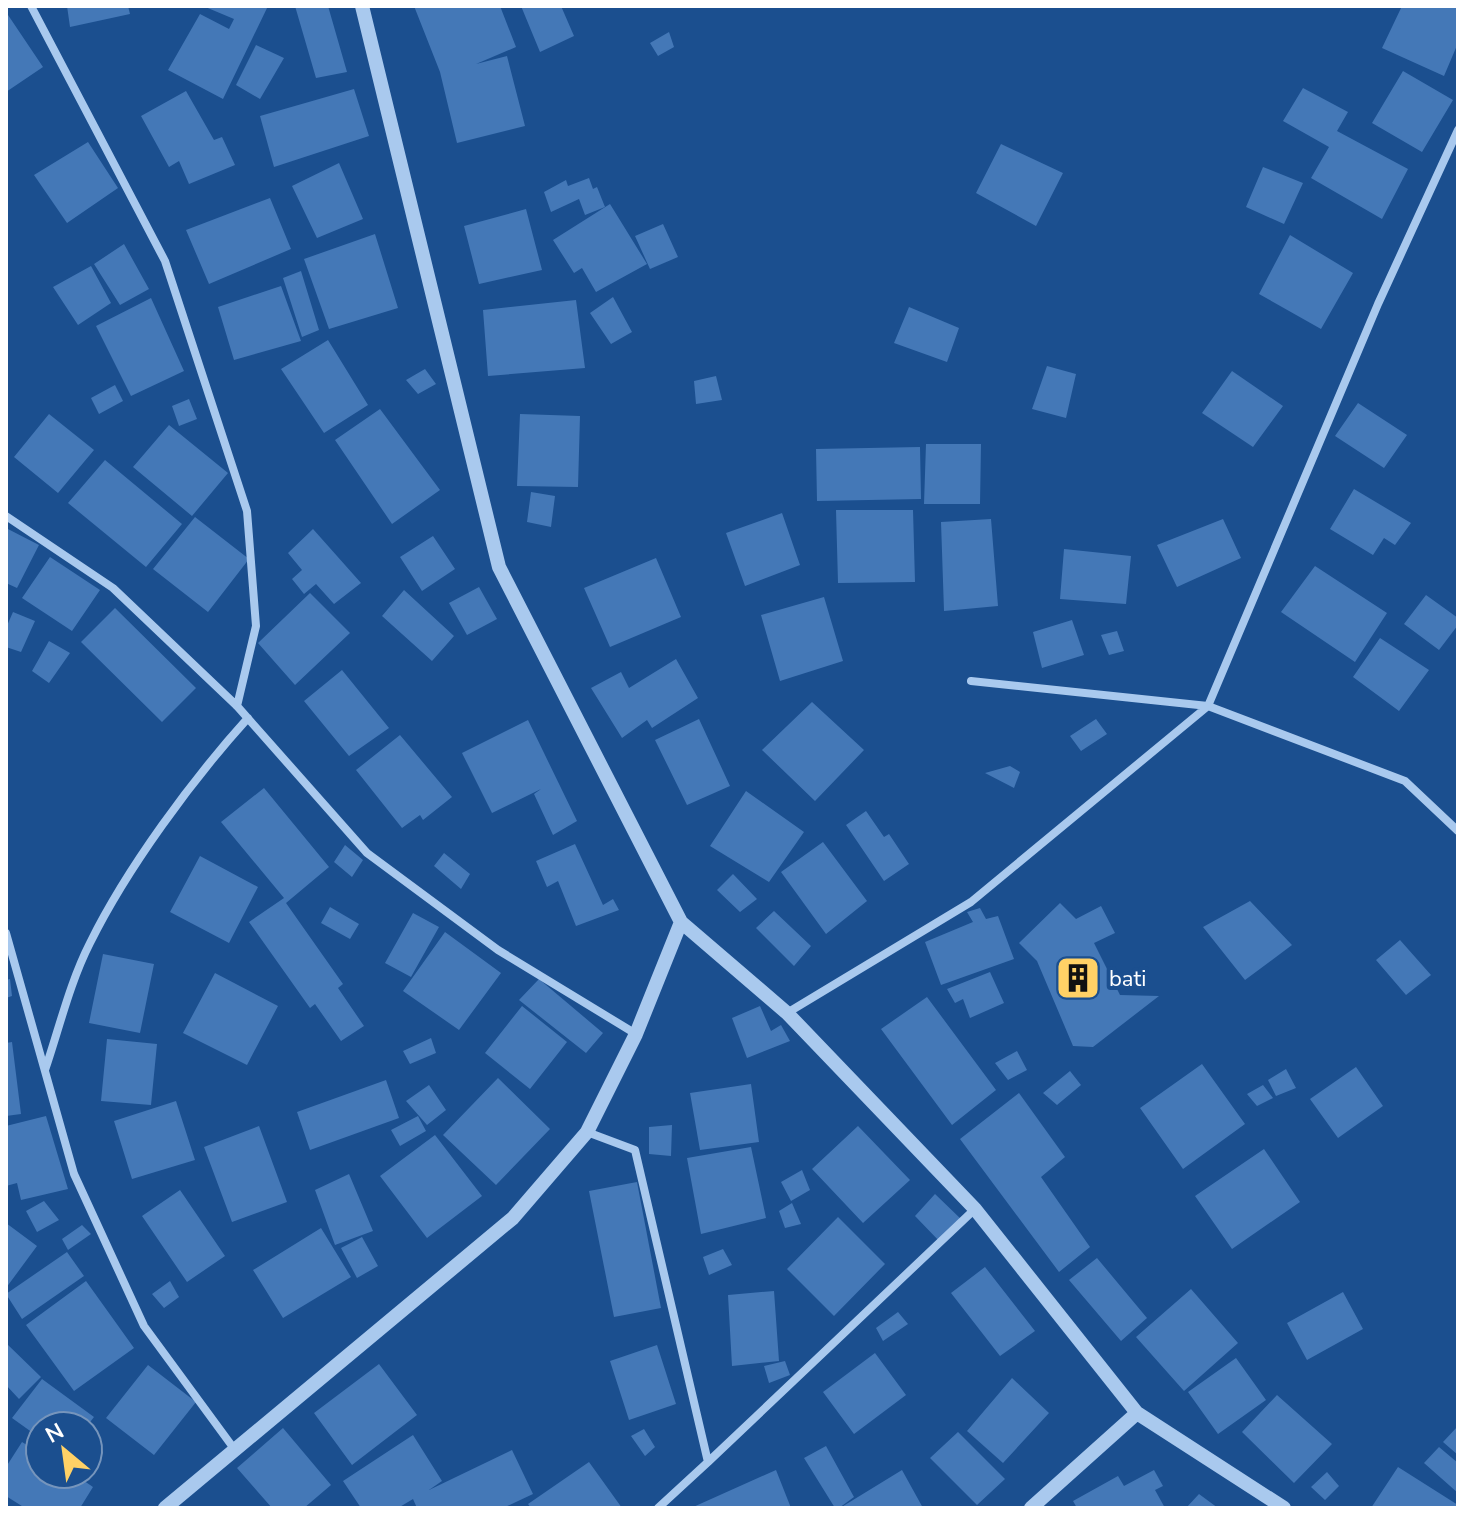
<svg xmlns="http://www.w3.org/2000/svg" width="1464" height="1514" viewBox="0 0 1464 1514" font-family="'Nunito Sans',sans-serif">
	<style>
		.building { fill: #4478b7 }
		.lines { fill: none; stroke-linecap: round; stroke-linejoin: round }
		.minor { stroke: #a9c9ee; stroke-width: 8 }
		.tertiary { stroke: #a9c9ee; stroke-width: 14 }
		.labels { text-anchor: middle; stroke-width: 8; stroke-linejoin: round; paint-order: stroke }
		.poi-label { font-size: 22px; fill: #fff; stroke: #1b4f8f; text-anchor: start }
	</style>
	<rect width="100%" height="100%" fill="#1b4f8f"/>
	<path class="building" d="M67,6H128L130,14L70,27Z
		M203,6H268L223,99L168,70L200,14L229,29L234,19Z
		M295,6H328L347,72L316,78Z
		M414,6H500L516,47L476,64L507,56L525,126L457,143L440,72Z
		M521,6H561L574,36L540,52Z
		M1402,6L1458,7V43L1444,76L1382,48Z
		M6,12L43,67L6,92Z
		M669,32L674,47L658,56L650,43Z
		M256,45L284,58L260,99L236,85Z
		M1403,71L1453,100L1422,152L1372,123Z
		M1303,88L1348,112L1337,131L1408,169L1382,219L1311,178L1329,147L1283,121Z
		M354,89L369,136L274,167L260,116Z
		M186,91L214,140L222,137L235,165L189,184L179,161L169,167L141,116Z
		M88,142L118,188L67,223L34,175Z
		M1001,144L1063,173L1036,226L976,193Z
		M339,163L363,219L317,238L292,186Z
		M1263,167L1303,183L1284,224L1246,207Z
		M589,178L593,189L597,187L605,207L585,215L579,199L551,212L544,192L566,180L568,186Z
		M270,198L291,249L209,284L186,230Z
		M610,204L647,264L596,292L582,268L574,273L553,240Z
		M526,209L542,270L479,284L464,226Z
		M663,224L678,257L650,269L635,236Z
		M375,234L398,308L329,329L304,259Z
		M1290,235L1353,273L1321,329L1259,294Z
		M124,244L149,289L120,305L94,264Z
		M91,266L111,303L78,325L53,287Z
		M301,271L319,330L302,337L283,278Z
		M281,286L301,341L234,360L218,307Z
		M613,297L632,332L611,344L590,313Z
		M151,298L184,371L131,396L96,326Z
		M576,300L585,368L488,376L483,310Z
		M909,307L959,328L947,362L894,343Z
		M328,340L368,405L324,433L281,369Z
		M1047,366L1076,374L1066,418L1032,409Z
		M425,369L436,384L418,394L406,380Z
		M1232,371L1283,406L1253,447L1202,413Z
		M716,376L722,400L696,404L694,381Z
		M115,385L123,401L99,414L91,398Z
		M189,399L197,419L179,426L172,406Z
		M1358,403L1407,435L1384,468L1335,436Z
		M380,409L440,490L392,524L335,440Z
		M49,414L94,450L58,493L14,457Z
		M520,414L580,416L578,487L517,486Z
		M169,425L228,473L192,516L133,467Z
		M926,444H981L980,504H924Z
		M920,447L921,499L817,501L816,449Z
		M105,460L182,524L146,567L68,503Z
		M1354,489L1411,523L1395,545L1384,538L1373,555L1330,529Z
		M531,492L555,496L551,527L527,522Z
		M836,510H913L915,582L838,583Z
		M782,513L800,565L745,586L726,533Z
		M195,517L249,559L208,612L153,569Z
		M991,519L998,606L944,611L941,522Z
		M1223,519L1241,558L1177,587L1157,545Z
		M6,528L39,545L17,588L6,583Z
		M313,529L361,583L334,604L316,584L304,594L292,579L302,570L288,553Z
		M433,536L455,569L422,591L400,557Z
		M1064,549L1131,556L1126,604L1060,599Z
		M50,557L100,590L72,631L22,598Z
		M656,558L681,617L610,647L584,588Z
		M1315,566L1387,613L1355,662L1281,612Z
		M479,587L497,619L467,635L449,603Z
		M404,590L454,636L432,661L382,616Z
		M310,593L350,633L295,685L258,643Z
		M1426,595L1458,618V625L1439,650L1404,624Z
		M824,597L843,661L780,681L761,615Z
		M115,608L196,688L162,722L81,642Z
		M13,612L35,621L21,652L6,647V628Z
		M1072,620L1084,655L1042,668L1033,632Z
		M1117,631L1124,651L1109,655L1101,635Z
		M1380,638L1429,670L1399,711L1353,677Z
		M49,641L70,653L49,683L32,671Z
		M676,659L698,698L652,728L647,720L622,738L591,688L621,672L629,688Z
		M342,670L389,728L349,756L304,701Z
		M812,702L864,750L815,801L762,750Z
		M699,719L730,786L687,805L655,740Z
		M1096,719L1107,734L1081,751L1070,736Z
		M528,720L577,821L553,835L534,794L541,789L492,813L462,753Z
		M400,735L452,797L423,820L420,815L402,828L356,770Z
		M1010,766L1020,772L1014,788L985,773Z
		M264,788L329,867L286,903L343,984L338,988L364,1026L341,1041L315,1004L310,1008L249,922L284,898L221,822Z
		M746,791L804,832L769,882L710,846Z
		M866,811L884,837L889,834L909,864L884,881L846,825Z
		M823,842L867,901L826,934L781,872Z
		M575,844L603,905L613,899L619,910L576,926L558,881L547,887L536,861Z
		M345,845L363,860L352,877L334,862Z
		M444,853L470,874L461,889L434,866Z
		M200,856L258,887L229,943L170,912Z
		M733,874L757,899L740,912L717,890Z
		M1250,901L1292,945L1245,980L1203,927Z
		M1060,903L1076,919L1101,906L1115,933L1094,943L1120,995L1159,996L1093,1047L1073,1046L1037,961L1019,943Z
		M330,907L359,924L350,939L321,923Z
		M980,908L986,919L998,916L1014,959L941,985L925,942L973,922L967,912Z
		M774,911L811,946L794,966L756,928Z
		M413,913L439,927L411,977L385,963Z
		M445,932L501,973L459,1030L403,991Z
		M1400,940L1431,975L1406,995L1376,960Z
		M103,954L154,964L140,1033L89,1023Z
		M990,972L1004,1003L970,1018L963,999L955,1003L947,989Z
		M215,973L278,1006L247,1065L183,1033Z
		M10,979L12,996L6,998V980Z
		M539,979L603,1033L586,1053L519,1000Z
		M927,997L996,1090L952,1125L881,1029Z
		M522,1006L567,1042L530,1089L485,1053Z
		M760,1006L771,1031L781,1025L790,1041L747,1058L732,1018Z
		M431,1038L436,1053L410,1064L403,1051Z
		M107,1039L157,1044L151,1105L101,1101Z
		M12,1042L21,1114L6,1116V1043Z
		M1017,1051L1027,1070L1008,1080L995,1063Z
		M1202,1064L1245,1124L1183,1169L1140,1108Z
		M1356,1067L1383,1106L1338,1138L1310,1099Z
		M1286,1069L1296,1088L1276,1096L1268,1080Z
		M1070,1071L1081,1085L1057,1105L1043,1093Z
		M498,1078L550,1129L496,1185L443,1135Z
		M386,1080L399,1118L310,1150L297,1112Z
		M751,1084L759,1142L700,1150L690,1093Z
		M429,1085L446,1110L427,1125L406,1101Z
		M1263,1085L1273,1098L1257,1106L1247,1094Z
		M1019,1093L1065,1157L1041,1177L1090,1247L1059,1272L960,1139Z
		M176,1101L195,1160L132,1179L114,1121Z
		M46,1116L68,1189L21,1200L17,1183L6,1186V1126Z
		M418,1116L426,1131L400,1146L391,1130Z
		M672,1125L671,1156L649,1154V1127Z
		M259,1126L287,1202L232,1222L204,1147Z
		M858,1126L910,1180L863,1223L812,1169Z
		M435,1135L482,1196L427,1238L380,1176Z
		M751,1147L766,1218L701,1234L687,1158Z
		M1264,1149L1300,1202L1232,1249L1195,1196Z
		M802,1170L810,1190L791,1201L781,1182Z
		M349,1174L373,1231L335,1245L315,1190Z
		M637,1182L661,1308L614,1317L589,1191Z
		M180,1190L225,1256L187,1282L142,1216Z
		M935,1194L963,1221L941,1243L915,1216Z
		M44,1201L59,1220L37,1232L26,1211Z
		M792,1203L801,1224L785,1228L779,1211Z
		M838,1217L885,1264L834,1316L787,1269Z
		M6,1223L37,1246L6,1288Z
		M82,1225L91,1234L68,1250L62,1239Z
		M321,1228L351,1277L283,1318L253,1270Z
		M362,1237L378,1266L357,1278L341,1248Z
		M723,1249L732,1265L709,1275L703,1257Z
		M67,1252L84,1276L22,1319L6,1294Z
		M1097,1258L1147,1318L1121,1341L1069,1280Z
		M985,1267L1035,1331L1000,1356L951,1293Z
		M86,1281L134,1348L74,1391L26,1325Z
		M170,1281L179,1297L164,1308L152,1294Z
		M1191,1289L1238,1343L1184,1391L1136,1337Z
		M774,1291L779,1361L732,1366L728,1295Z
		M1343,1292L1363,1329L1307,1360L1287,1323Z
		M898,1312L908,1324L883,1341L876,1328Z
		M6,1343L41,1377L19,1399L6,1385Z
		M657,1345L676,1404L629,1420L610,1361Z
		M875,1353L906,1395L854,1434L823,1392Z
		M1236,1358L1266,1400L1218,1434L1188,1392Z
		M785,1361L790,1375L769,1383L764,1366Z
		M379,1364L417,1415L352,1465L314,1413Z
		M148,1365L196,1402L154,1455L106,1418Z
		M1012,1378L1049,1413L1003,1463L967,1431Z
		M42,1379L94,1417L87,1426H40V1438L12,1418Z
		M1277,1395L1332,1444L1294,1483L1242,1432Z
		M1458,1426V1455L1443,1442Z
		M283,1428L331,1485L304,1508H272L237,1468Z
		M644,1429L655,1447L645,1456L631,1436Z
		M958,1432L1005,1479L977,1505L930,1458Z
		M413,1435L442,1481L429,1490L512,1450L533,1494L503,1508H417L413,1499L398,1508H361L343,1481Z
		M22,1442L40,1453V1474H74L93,1487L80,1508H25L6,1496V1467Z
		M826,1446L854,1497L839,1508H835L804,1458Z
		M1439,1447L1458,1463V1493L1424,1463Z
		M589,1462L622,1508H531L528,1504Z
		M1398,1467L1458,1505V1508H1371Z
		M776,1470L791,1508H691Z
		M902,1470L923,1508H840Z
		M1154,1470L1163,1486L1155,1490L1165,1508H1077L1073,1501L1118,1476L1124,1486Z
		M1327,1472L1339,1486L1325,1500L1311,1487Z
		M1199,1494L1218,1508H1186Z"/>
	<g class="lines">
		<path class="minor" d="M31,6L165,261L247,511L256,626L237,706
			M6,516L113,588L237,706L367,853L498,950L636,1034
			M971,681L1208,706L1405,781L1458,831
			M6,933L74,1174L144,1326L235,1450
			M787,1013L971,902L1208,706L1378,304L1458,130
			M45,1070C59,1029 70,982 90,943C127,868 192,780 248,718
			M587,1132L635,1150L708,1462L658,1508
			M708,1462L975,1209"/>
		<path class="tertiary" d="M681,922L787,1013L975,1209L1137,1413L1284,1508
			M165,1508L513,1218L587,1132L636,1034L681,922L499,567L362,6
			M1031,1508L1137,1413"/>
	</g>
	<defs>
		<g id="building-square" transform="scale(2.3)"><rect x="-9" y="-9" width="18" height="18" rx="4" fill="#ffd166" stroke="#1b4f8f"/><path d="M-4-6H4V6H1V3H-1V6H-4ZM-2.5-4.3h1.7v1.8h-1.7ZM.8-4.3h1.7v1.8H.8ZM-2.5-1h1.7V.8h-1.7ZM.8-1h1.7V.8H.8Z" fill="#111"/></g>
	</defs>
	<g fill-rule="evenodd">
		<use href="#building-square" x="1078" y="978"/>
	</g>
	<g class="labels">
		<g class="poi-label">
			<text x="1109" y="986">bati</text>
		</g>
	</g>
	<rect width="1464" height="1514" fill="none" stroke="#ffffff" stroke-width="16"/>
	<g transform="translate(64 1450) rotate(331)"><circle r="38" fill="#1b4f8f" stroke="#7695bc" stroke-width="2"/>
	<path d="M0-6L14 30L0 20L-14 30Z" fill="#ffd166"/>
	<text y="-12" font-size="22" font-weight="bold" text-anchor="middle" fill="#ffffff">N</text>
	</g>
</svg>
